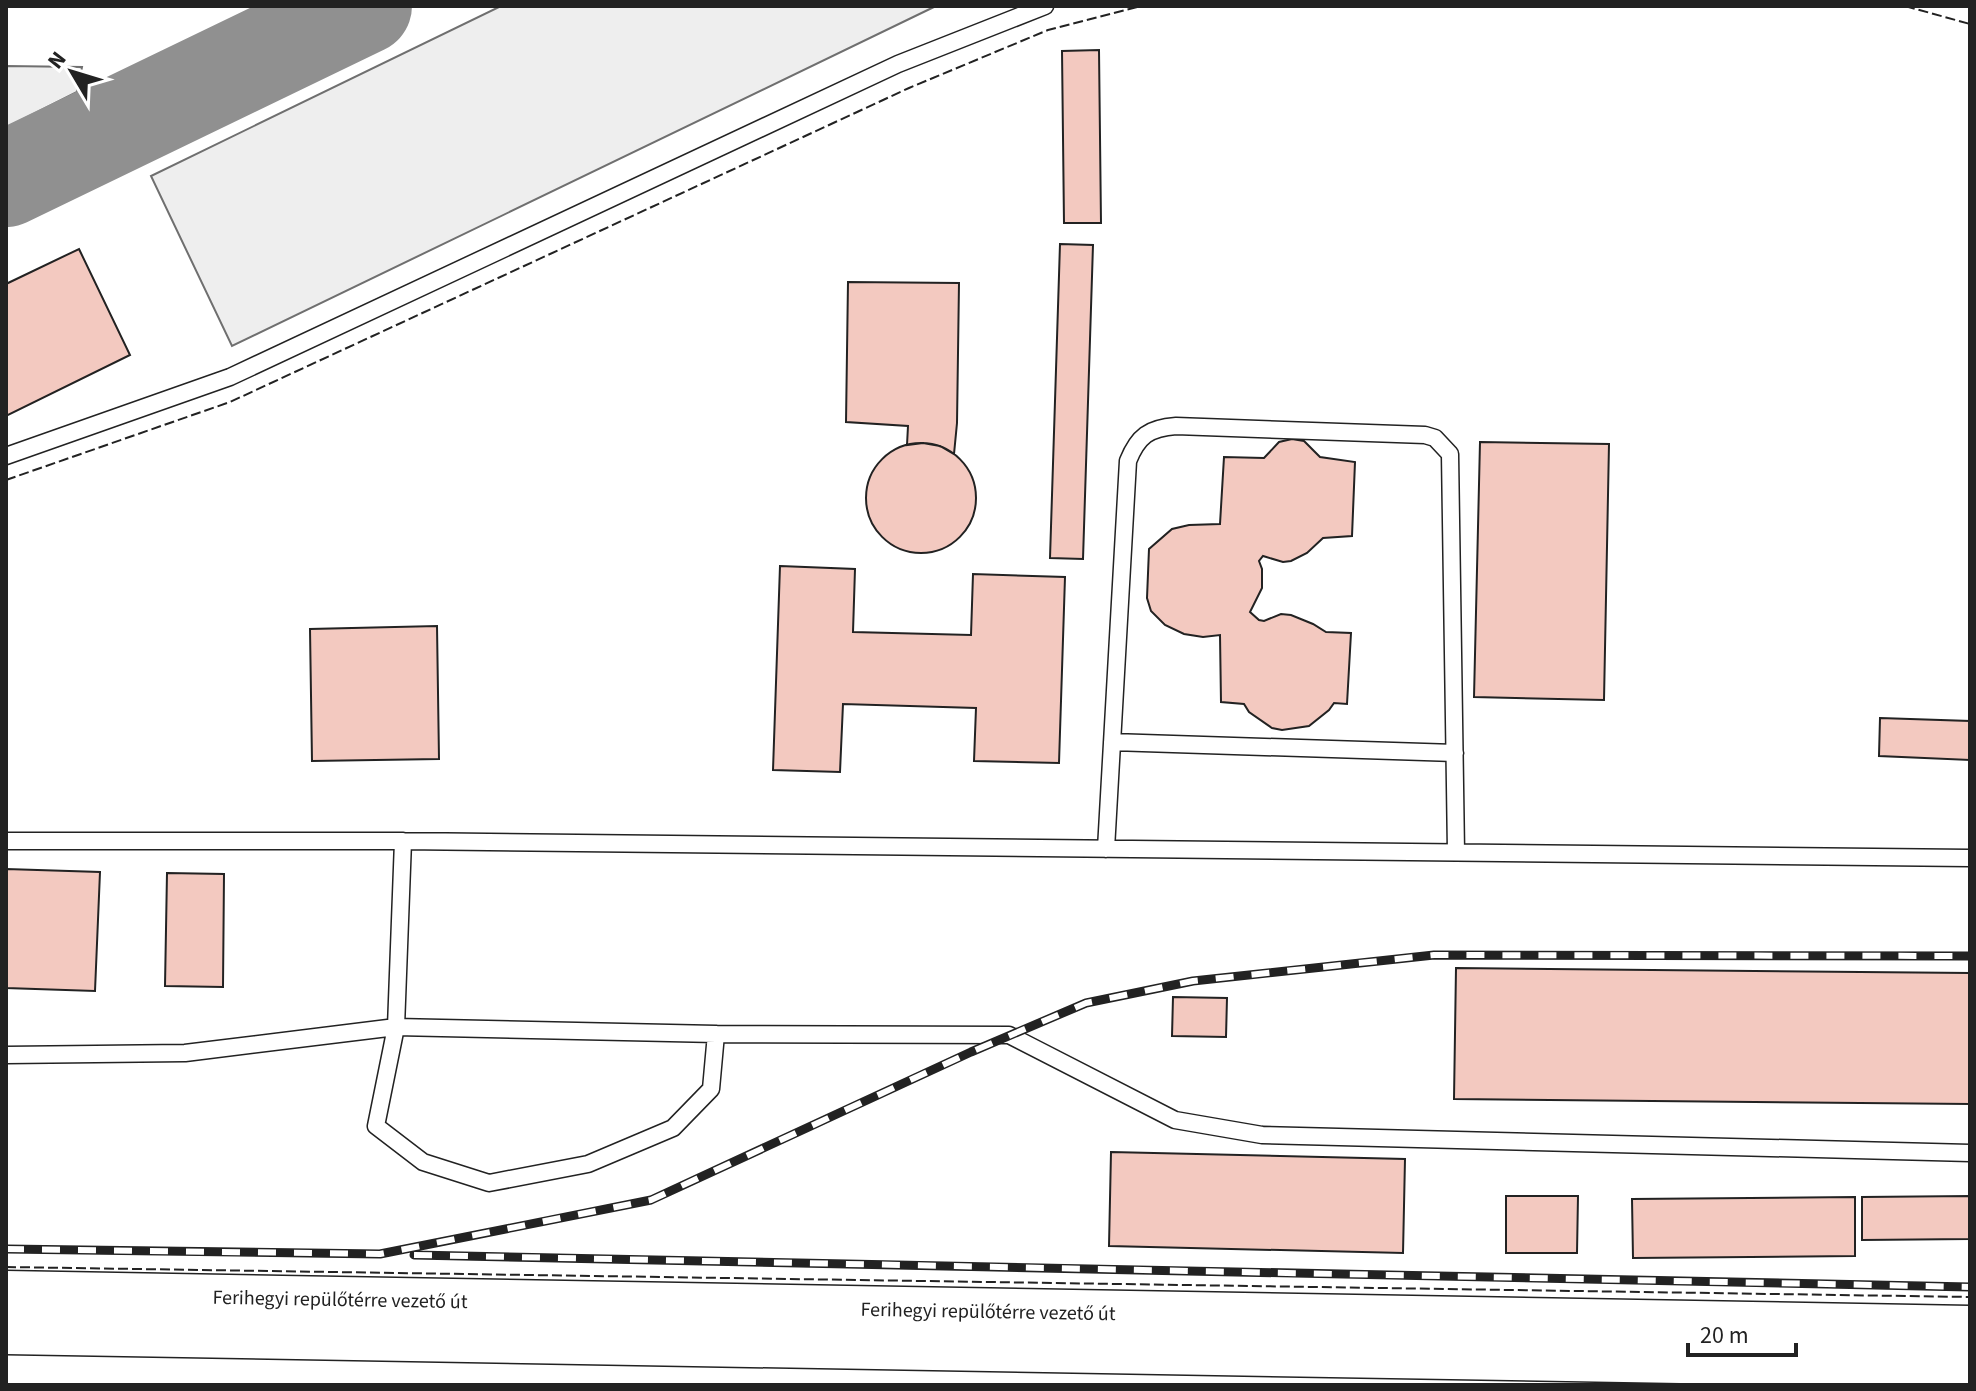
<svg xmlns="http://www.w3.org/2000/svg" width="1976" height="1391" viewBox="0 0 1976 1391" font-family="'Source Sans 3',sans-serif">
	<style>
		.green { fill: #eee; stroke: #6f6f6f; stroke-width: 2 }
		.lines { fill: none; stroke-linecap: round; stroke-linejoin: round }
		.taxiway { stroke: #909090; stroke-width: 96 }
		.building { fill: #f3c9c0; stroke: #222; stroke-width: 2 }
		.service-casing { stroke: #222; stroke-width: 19 }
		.primary-casing { stroke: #222; stroke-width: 47 }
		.service { stroke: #fff; stroke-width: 16 }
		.primary { stroke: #fff; stroke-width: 44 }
		.rail-casing { stroke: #222; stroke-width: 9 }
		.rail { stroke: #fff; stroke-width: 6; stroke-dasharray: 18; stroke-linecap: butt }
		.fence { stroke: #222; stroke-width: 2; stroke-dasharray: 10 4; stroke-linecap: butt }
		.labels { text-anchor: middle; stroke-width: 6; stroke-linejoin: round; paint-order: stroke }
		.street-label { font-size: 20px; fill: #222; stroke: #fff }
	</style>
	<rect width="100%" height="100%" fill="#fff"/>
	<path class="green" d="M501,6H936L232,346L151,176Z
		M6,66L82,67L77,92L6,128Z"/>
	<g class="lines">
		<path class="taxiway" d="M6,179L364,6"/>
	</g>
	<path class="building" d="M1099,50L1101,223H1064L1062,51Z
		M1060,244L1093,245L1083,559L1050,558Z
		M79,249L130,355L6,416V284Z
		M848,282L959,283L957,423L954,454L940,446L923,443L907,445L908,426L846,422Z
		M1292,439L1304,441L1320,457L1355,462L1352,536L1323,538L1307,553L1291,561L1283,562L1263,556L1259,561L1262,569V588L1250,612L1259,620L1264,621L1281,614L1291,615L1313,624L1326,632L1351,633L1347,704L1334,703L1329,710L1309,726L1282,730L1272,728L1249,712L1244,704L1221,702L1220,635L1203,637L1184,634L1165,625L1151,611L1147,598L1149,549L1172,529L1189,525L1220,524L1224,457L1264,458L1279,442Z
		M1480,442L1609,444L1604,700L1474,697Z
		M866 498a55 55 0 1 1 110 0a55 55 0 1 1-110 0Z
		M780,566L855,569L853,632L971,635L973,574L1065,577L1059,763L974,761L976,708L843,704L840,772L773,770Z
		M437,626L439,759L312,761L310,629Z
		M1880,718L1970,721V760L1879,756Z
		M6,869L100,872L95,991L6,988Z
		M167,873L224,874L223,987L165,986Z
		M1456,968L1970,973V1104L1454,1099Z
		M1173,997L1227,998L1226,1037L1172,1036Z
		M1111,1152L1405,1159L1403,1253L1109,1246Z
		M1506,1196H1578L1577,1253H1506Z
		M1970,1196V1239L1862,1240V1197Z
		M1855,1197V1256L1633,1258L1632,1199Z"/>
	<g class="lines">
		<g class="service-casing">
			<path id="service" d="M6,456L230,377L898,64L1045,6
				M1112,742L1455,753
				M6,841H403L1970,858
				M403,841L396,1027L376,1126L423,1162L489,1183L588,1164L673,1128L711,1089L716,1034
				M1106,849L1128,461C1138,436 1149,428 1176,426L1425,435L1435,438L1450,454L1456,852
				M6,1055L185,1053L396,1027L716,1034L1009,1035L1175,1120L1262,1135L1970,1153"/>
		</g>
		<g class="primary-casing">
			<path id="primary" d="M6,1293L1970,1328
				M6,1332L1970,1366"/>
		</g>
		<use href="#service" class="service"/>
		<use href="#primary" class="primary"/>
		<g class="rail-casing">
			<path id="rail" d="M6,1249L380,1254L651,1200L971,1052L1086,1003L1193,981L1434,955L1970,956
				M414,1255L1970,1287"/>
		</g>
		<use href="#rail" class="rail"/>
		<path class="fence" d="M1905,6L1970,24
			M6,480L230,402L909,88L1048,30L1141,6
			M6,1267L1970,1297"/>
	</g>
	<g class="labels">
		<g class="street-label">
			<text transform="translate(340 1299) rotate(1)" y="7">Ferihegyi repülőtérre vezető út</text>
			<text transform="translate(988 1311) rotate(1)" y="7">Ferihegyi repülőtérre vezető út</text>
		</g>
	</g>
	<rect width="1976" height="1391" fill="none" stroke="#222222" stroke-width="16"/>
	<g transform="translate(72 72) rotate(308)" stroke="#ffffff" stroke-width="6" paint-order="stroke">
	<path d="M0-6L14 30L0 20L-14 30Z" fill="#222222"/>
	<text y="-12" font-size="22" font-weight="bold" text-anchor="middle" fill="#222222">N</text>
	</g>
	<path d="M1688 1343v12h108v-12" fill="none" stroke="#222222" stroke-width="4"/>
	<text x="1700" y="1343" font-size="24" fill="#222222" stroke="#ffffff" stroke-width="6" paint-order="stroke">20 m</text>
</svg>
